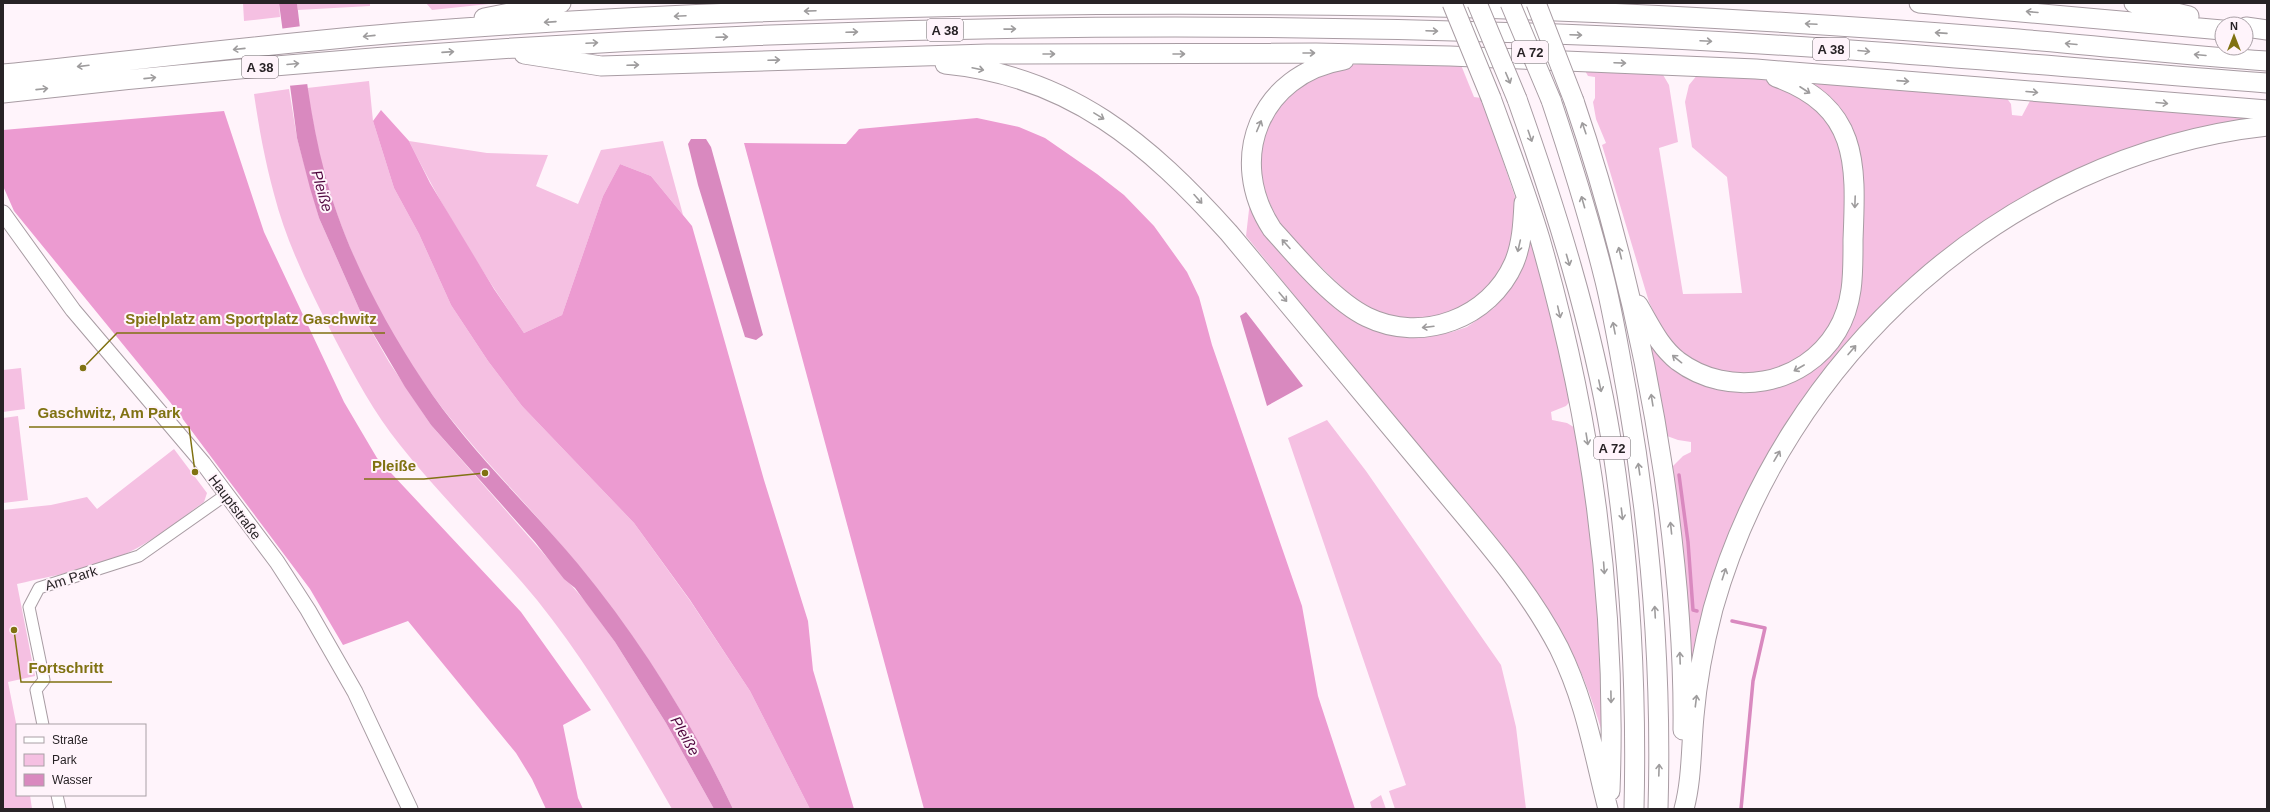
<svg xmlns="http://www.w3.org/2000/svg" width="2270" height="812" viewBox="0 0 2270 812" font-family="Arial,sans-serif">
	<style>
		.green { fill: #f5c0e2 }
		.forest { fill: #ec9bd1 }
		.water { fill: #d989bf }
		.pier { fill: #fff4fb }
		.lines { fill: none; stroke-linecap: round; stroke-linejoin: round }
		.stream { stroke: #d989bf; stroke-width: 3.5 }
		.minor-casing { stroke: #a89ca3; stroke-width: 13 }
		.secondary-casing { stroke: #a89ca3; stroke-width: 17 }
		.motorway-casing { stroke: #a89ca3; stroke-width: 21 }
		.minor { stroke: #fff; stroke-width: 11 }
		.secondary { stroke: #fff; stroke-width: 15 }
		.motorway { stroke: #fff; stroke-width: 19 }
		.motorway-bridge-casing { stroke: #a89ca3; stroke-width: 21; stroke-linecap: butt }
		.motorway-bridge { stroke: #fff; stroke-width: 19 }
		.oneway { stroke: #9e9c9d }
		.labels { text-anchor: middle; stroke-width: 4; stroke-linejoin: round; paint-order: stroke }
		.shield { fill: #fff4fb; stroke: #686266; stroke-width: 1 }
		.shield-label { font-size: 13px; font-weight: bold; fill: #282326 }
		.street-label { font-size: 14px; fill: #282326; stroke: #fff4fb }
		.water-label { font-size: 15px; font-style: italic; fill: #50073f; stroke: #fff4fb }
		.leader { fill: none; stroke: #807212; stroke-width: 1.5 }
		.callout-dot { fill: #807212; stroke: #fff4fb; stroke-width: 1.5 }
		.callout-label { font-size: 15px; text-anchor: middle; font-weight: bold; fill: #807212; stroke: #fff4fb; stroke-width: 4; stroke-linejoin: round; paint-order: stroke }
	</style>
	<rect width="100%" height="100%" fill="#fff4fb"/>
	<path class="green" d="M243,3H279L280,17L244,21Z
		M297,3H370V6L298,10Z
		M426,3H498L432,10Z
		M1377,63L1461,65L1474,97L1482,98L1516,200L1510,259L1485,294L1456,311L1414,321L1391,317L1371,309L1349,294L1293,240L1278,221L1261,184V146L1266,126L1285,99L1308,80L1345,65Z
		M1584,69L1662,73L1669,85L1678,142L1659,148L1683,294L1742,293L1727,177L1692,147L1685,102L1689,85L1698,74L1758,78L1787,86L1831,121L1848,164L1844,293L1826,337L1796,363L1752,377L1709,369L1692,359L1675,346L1660,325L1649,302L1602,145L1606,143L1596,119L1593,102L1595,98V77L1588,76Z
		M1806,80L2003,93L2011,104L2012,115L2022,116L2031,99L2259,116L2179,134L1913,277C1826,357 1757,453 1718,566C1707,598 1701,631 1693,663H1688L1671,468L1683,456L1691,452V442L1678,440L1667,436L1648,338L1731,388L1835,346L1863,178Z
		M369,81L373,121L394,188L419,234L451,305L488,361L522,406L634,523L691,602L750,691L810,809H733C692,722 639,639 578,565C528,503 469,448 424,383C381,321 345,248 325,176C317,147 312,117 307,88Z
		M289,89L297,138L319,218L361,313L389,362L431,425L586,602L615,642L666,723L714,809H672C631,737 589,665 537,600C493,547 443,499 400,445C374,413 355,377 336,341C312,294 287,245 274,194C265,161 259,128 254,94Z
		M409,141L487,153L548,155L536,186L578,204L601,150L663,141L683,215L651,176L620,164L603,196L562,315L524,333C482,272 442,208 409,141Z
		M1250,201L1336,302L1429,335L1452,332L1467,327L1494,308L1519,276L1532,238L1573,398L1566,406L1551,412L1552,420L1567,423L1577,429L1600,596L1602,732C1591,695 1578,660 1558,627C1520,563 1469,508 1422,451C1362,380 1304,307 1246,236Z
		M21,368L25,409L3,412V370Z
		M18,416L28,500L3,503V418Z
		M1327,420L1366,471L1501,665L1516,727L1526,809H1395L1389,791L1406,785L1288,438Z
		M174,449L207,493L204,502C184,516 165,532 144,544C106,567 60,574 17,584L35,676L8,682L17,728V795H30L32,809H3V510L51,505L87,497L97,509Z
		M1381,795L1386,809H1372L1370,802Z"/>
	<path class="forest" d="M381,110L409,141L430,183L494,289L524,333L562,315L603,196L620,164L651,176L692,226L764,480L808,621L813,670L854,809H810L750,691L690,600L634,523L522,406L488,361L451,305L419,234L394,188L373,121Z
		M224,111L264,232L344,402L377,458L521,612L591,710L563,725L578,798L583,809H546L532,779L516,753L408,621L343,645L310,589L170,402L14,211L3,186V130Z
		M977,118L1019,127L1045,138L1097,174L1124,195L1154,226L1187,272L1199,297L1212,345L1302,606L1318,696L1355,809H924L744,143L846,144L859,129Z"/>
	<path class="water" d="M279,3H297C304,61 310,118 325,174C344,247 382,319 423,381C467,448 527,503 578,564C639,638 692,722 733,809H714L666,723L615,642L575,588L564,579L535,542L431,425L405,387L361,313L319,218L310,188L297,138Z
		M691,139H706L711,147L763,335L756,340L745,337L698,185L688,144Z
		M1246,312L1303,386L1267,406L1240,316Z"/>
	<path class="pier" d="M302,26L308,84L287,86L279,29Z"/>
	<g class="lines">
		<path class="stream" d="M1679,475L1688,542L1693,610L1697,611
			M1732,621L1765,628L1753,681L1741,809"/>
		<g class="minor-casing">
			<path id="minor" d="M43,725L36,690L44,680L29,607L39,588L139,556L227,494
				M57,795L60,809"/>
		</g>
		<g class="secondary-casing">
			<path id="secondary" d="M3,213L73,310L203,463L277,562L308,610L355,692L410,809"/>
		</g>
		<g class="motorway-casing">
			<path id="motorway" d="M1919,3L2222,30
				M2134,3L2189,16
				M484,18L561,3
				M2246,27L2267,30
				M524,54L601,66L987,54L1316,53L1450,56L1756,69L2267,110
				M1344,60C1260,74 1226,159 1272,229C1297,257 1334,301 1367,317C1422,344 1490,318 1514,263C1522,244 1523,223 1524,203
				M945,64C1070,76 1149,144 1229,233C1296,313 1363,393 1429,473C1475,529 1526,584 1559,648C1586,703 1593,751 1608,809
				M3,74C139,60 275,43 411,32C737,6 1064,1 1391,6C1596,10 1801,22 2006,38C2093,45 2180,55 2267,61
				M3,93C535,33 1073,14 1608,36C1828,45 2047,66 2267,83
				M1491,98C1508,145 1526,192 1540,239C1592,420 1617,604 1610,791
				M1517,99C1556,209 1592,323 1611,439C1630,562 1637,685 1634,809
				M1551,100C1571,160 1590,220 1605,281C1614,318 1620,356 1627,394C1651,532 1662,670 1658,809
				M1574,101C1616,224 1645,348 1664,476C1676,560 1684,645 1683,730
				M1638,305C1650,325 1659,346 1678,361C1729,399 1804,386 1837,331C1854,303 1853,272 1853,240C1856,165 1860,107 1776,77
				M1684,809C1692,779 1691,747 1694,716C1697,680 1704,644 1713,609C1783,358 2005,155 2267,126"/>
		</g>
		<use href="#minor" class="minor"/>
		<use href="#secondary" class="secondary"/>
		<use href="#motorway" class="motorway"/>
		<g class="motorway-bridge-casing">
			<path id="motorway-bridge" d="M1452,3L1491,98
				M1477,3L1517,99
				M1510,3L1551,100
				M1536,3L1574,101"/>
		</g>
		<use href="#motorway-bridge" class="motorway-bridge"/>
	</g>
	<defs><path id="oneway-shaft" d="M-6 0H5M1.5-3L5.5 0L1.5 3" fill="none" stroke-width="1.6" stroke-linecap="round" stroke-linejoin="round"/></defs>
	<g class="oneway">
		<use href="#oneway-shaft" transform="translate(810 11) rotate(178)"/>
		<use href="#oneway-shaft" transform="translate(2032 12) rotate(-175)"/>
		<use href="#oneway-shaft" transform="translate(680 16) rotate(177)"/>
		<use href="#oneway-shaft" transform="translate(550 22) rotate(176)"/>
		<use href="#oneway-shaft" transform="translate(1811 24) rotate(-177)"/>
		<use href="#oneway-shaft" transform="translate(1010 29) rotate(-1)"/>
		<use href="#oneway-shaft" transform="translate(1432 31) rotate(2)"/>
		<use href="#oneway-shaft" transform="translate(852 32) rotate(-2)"/>
		<use href="#oneway-shaft" transform="translate(1941 33) rotate(-176)"/>
		<use href="#oneway-shaft" transform="translate(1576 35) rotate(2)"/>
		<use href="#oneway-shaft" transform="translate(369 36) rotate(174)"/>
		<use href="#oneway-shaft" transform="translate(722 37) rotate(-2)"/>
		<use href="#oneway-shaft" transform="translate(1706 41) rotate(3)"/>
		<use href="#oneway-shaft" transform="translate(592 43) rotate(-3)"/>
		<use href="#oneway-shaft" transform="translate(2071 44) rotate(-175)"/>
		<use href="#oneway-shaft" transform="translate(239 49) rotate(174)"/>
		<use href="#oneway-shaft" transform="translate(1864 51) rotate(5)"/>
		<use href="#oneway-shaft" transform="translate(448 52) rotate(-4)"/>
		<use href="#oneway-shaft" transform="translate(1309 53)"/>
		<use href="#oneway-shaft" transform="translate(1049 54)"/>
		<use href="#oneway-shaft" transform="translate(1179 54)"/>
		<use href="#oneway-shaft" transform="translate(2200 55) rotate(-175)"/>
		<use href="#oneway-shaft" transform="translate(774 60) rotate(-2)"/>
		<use href="#oneway-shaft" transform="translate(1620 63) rotate(2)"/>
		<use href="#oneway-shaft" transform="translate(293 64) rotate(-5)"/>
		<use href="#oneway-shaft" transform="translate(633 65) rotate(-2)"/>
		<use href="#oneway-shaft" transform="translate(83 66) rotate(173)"/>
		<use href="#oneway-shaft" transform="translate(978 69) rotate(12)"/>
		<use href="#oneway-shaft" transform="translate(150 78) rotate(-6)"/>
		<use href="#oneway-shaft" transform="translate(1508 78) rotate(67)"/>
		<use href="#oneway-shaft" transform="translate(1903 81) rotate(4)"/>
		<use href="#oneway-shaft" transform="translate(42 89) rotate(-6)"/>
		<use href="#oneway-shaft" transform="translate(1805 90) rotate(33)"/>
		<use href="#oneway-shaft" transform="translate(2032 92) rotate(5)"/>
		<use href="#oneway-shaft" transform="translate(2162 103) rotate(5)"/>
		<use href="#oneway-shaft" transform="translate(1099 116) rotate(31)"/>
		<use href="#oneway-shaft" transform="translate(1259 126) rotate(-67)"/>
		<use href="#oneway-shaft" transform="translate(1584 128) rotate(-109)"/>
		<use href="#oneway-shaft" transform="translate(1530 136) rotate(71)"/>
		<use href="#oneway-shaft" transform="translate(1198 199) rotate(48)"/>
		<use href="#oneway-shaft" transform="translate(1583 202) rotate(-106)"/>
		<use href="#oneway-shaft" transform="translate(1855 202) rotate(92)"/>
		<use href="#oneway-shaft" transform="translate(1286 244) rotate(-132)"/>
		<use href="#oneway-shaft" transform="translate(1519 246) rotate(103)"/>
		<use href="#oneway-shaft" transform="translate(1620 253) rotate(-104)"/>
		<use href="#oneway-shaft" transform="translate(1568 260) rotate(74)"/>
		<use href="#oneway-shaft" transform="translate(1283 297) rotate(50)"/>
		<use href="#oneway-shaft" transform="translate(1559 312) rotate(77)"/>
		<use href="#oneway-shaft" transform="translate(1428 327) rotate(173)"/>
		<use href="#oneway-shaft" transform="translate(1614 328) rotate(-101)"/>
		<use href="#oneway-shaft" transform="translate(1852 350) rotate(-49)"/>
		<use href="#oneway-shaft" transform="translate(1677 359) rotate(-141)"/>
		<use href="#oneway-shaft" transform="translate(1799 368) rotate(150)"/>
		<use href="#oneway-shaft" transform="translate(1600 386) rotate(78)"/>
		<use href="#oneway-shaft" transform="translate(1652 400) rotate(-99)"/>
		<use href="#oneway-shaft" transform="translate(1587 439) rotate(81)"/>
		<use href="#oneway-shaft" transform="translate(1777 456) rotate(-60)"/>
		<use href="#oneway-shaft" transform="translate(1639 469) rotate(-98)"/>
		<use href="#oneway-shaft" transform="translate(1622 514) rotate(83)"/>
		<use href="#oneway-shaft" transform="translate(1671 528) rotate(-96)"/>
		<use href="#oneway-shaft" transform="translate(1604 568) rotate(86)"/>
		<use href="#oneway-shaft" transform="translate(1724 574) rotate(-72)"/>
		<use href="#oneway-shaft" transform="translate(1655 612) rotate(-93)"/>
		<use href="#oneway-shaft" transform="translate(1680 658) rotate(-92)"/>
		<use href="#oneway-shaft" transform="translate(1611 697) rotate(89)"/>
		<use href="#oneway-shaft" transform="translate(1696 701) rotate(-83)"/>
		<use href="#oneway-shaft" transform="translate(1659 770) rotate(-88)"/>
	</g>
	<g class="labels">
		<g class="shield">
			<rect x="927" y="19" width="36" height="22" rx="3"/>
			<rect x="1813" y="38" width="36" height="22" rx="3"/>
			<rect x="1512" y="41" width="36" height="22" rx="3"/>
			<rect x="242" y="56" width="36" height="22" rx="3"/>
			<rect x="1594" y="437" width="36" height="22" rx="3"/>
		</g>
		<g class="shield-label">
			<text x="945" y="35">A 38</text>
			<text x="1831" y="54">A 38</text>
			<text x="1530" y="57">A 72</text>
			<text x="260" y="72">A 38</text>
			<text x="1612" y="453">A 72</text>
		</g>
		<g class="street-label">
			<text transform="translate(235 507) rotate(53)" y="5">Hauptstraße</text>
			<text transform="translate(71 578) rotate(-17)" y="5">Am Park</text>
		</g>
		<g class="water-label">
			<text transform="translate(322 191) rotate(74)" y="5">Pleiße</text>
			<text transform="translate(685 736) rotate(60)" y="5">Pleiße</text>
		</g>
	</g>
	<path class="leader" d="M83 368L117 333H385M195 472L189 427H29M485 473L424 479H364M14 630L21 682H112"/>
	<g class="callout-dot">
		<circle cx="83" cy="368" r="4"/>
		<circle cx="195" cy="472" r="4"/>
		<circle cx="485" cy="473" r="4"/>
		<circle cx="14" cy="630" r="4"/>
	</g>
	<g class="callout-label">
		<text x="251" y="324">Spielplatz am Sportplatz Gaschwitz</text>
		<text x="109" y="418">Gaschwitz, Am Park</text>
		<text x="394" y="471">Pleiße</text>
		<text x="66" y="673">Fortschritt</text>
	</g>
	<rect width="2270" height="812" fill="none" stroke="#282326" stroke-width="8"/>
	<rect x="16" y="724" width="130" height="72" fill="#fff4fb" stroke="#a9a0a6"/>
	<rect x="24" y="737" width="20" height="6" fill="#ffffff" stroke="#a9a0a6"/>
	<text x="52" y="744" font-size="12" fill="#282326">Straße</text>
	<rect x="24" y="754" width="20" height="12" fill="#f5c0e2" stroke="#a9a0a6"/>
	<text x="52" y="764" font-size="12" fill="#282326">Park</text>
	<rect x="24" y="774" width="20" height="12" fill="#d989bf" stroke="#a9a0a6"/>
	<text x="52" y="784" font-size="12" fill="#282326">Wasser</text>
	<g transform="translate(2234 36)"><circle r="19" fill="#fff4fb" stroke="#a9a0a6"/>
	<path d="M0-3L7 15L0 10L-7 15Z" fill="#807212"/>
	<text y="-6" font-size="11" font-weight="bold" text-anchor="middle" fill="#282326">N</text>
	</g>
</svg>
